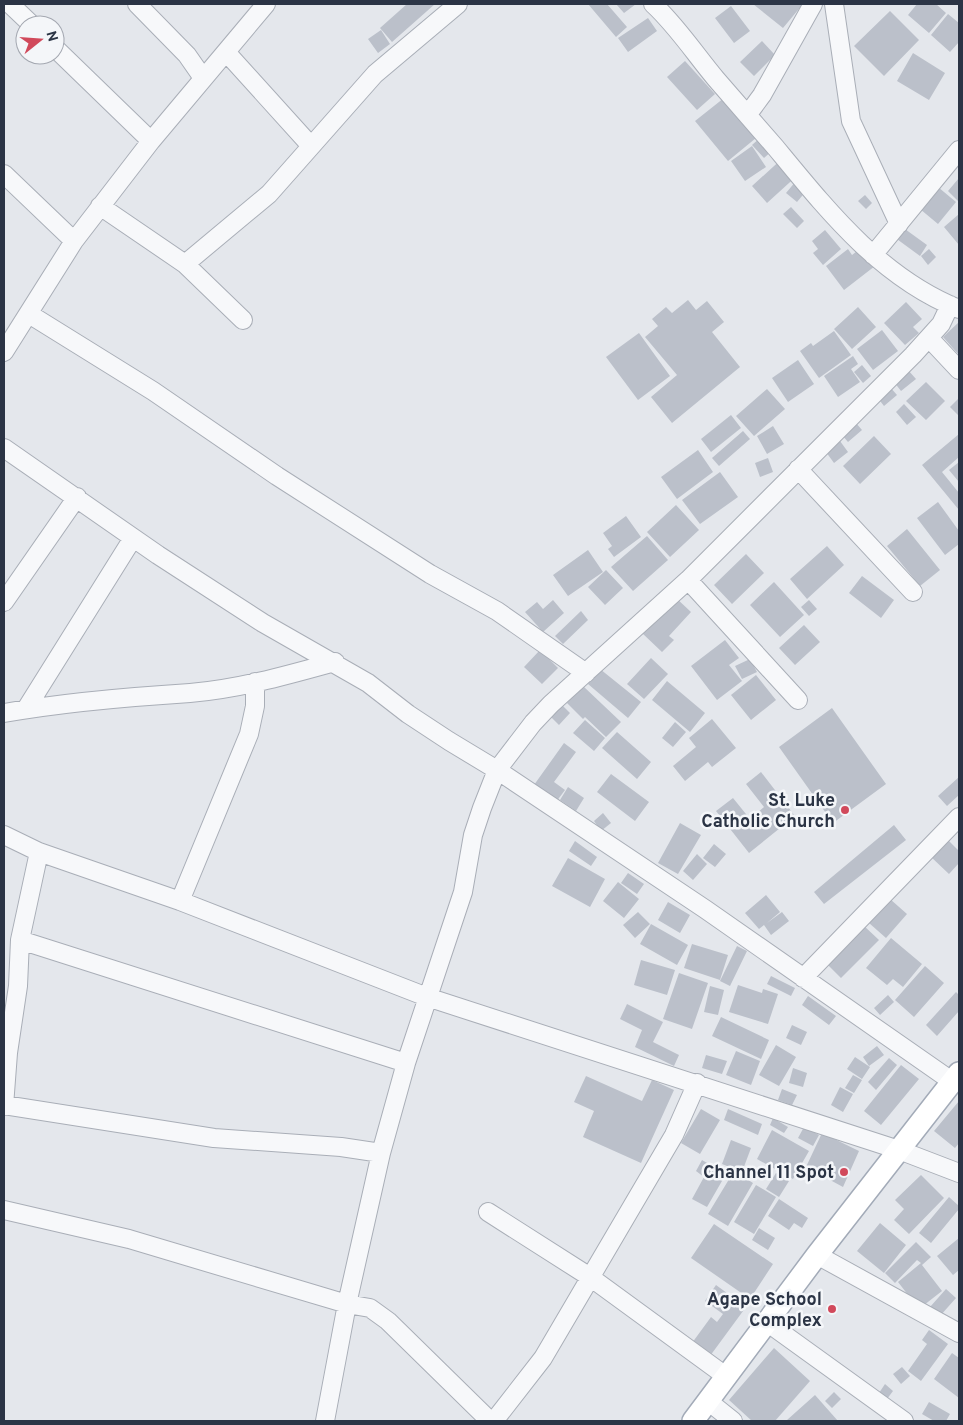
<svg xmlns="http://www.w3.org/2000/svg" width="963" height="1425" viewBox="0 0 963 1425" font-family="Overpass,sans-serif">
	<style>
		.building { fill: #bbc0ca }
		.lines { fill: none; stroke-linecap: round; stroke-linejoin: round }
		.minor-casing { stroke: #a9aeb7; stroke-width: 20 }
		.major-casing { stroke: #a3abb8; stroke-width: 24 }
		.minor { stroke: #f7f8fa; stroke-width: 18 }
		.major { stroke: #fff; stroke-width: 21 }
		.poi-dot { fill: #d1495b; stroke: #f4f6f9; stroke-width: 2 }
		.labels { text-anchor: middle; stroke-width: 5; stroke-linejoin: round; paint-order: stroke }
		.poi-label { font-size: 18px; font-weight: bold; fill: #2b3445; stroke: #f4f6f9; text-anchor: end }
	</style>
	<rect width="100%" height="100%" fill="#e4e7ec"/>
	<path class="building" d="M407,4H435L392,42L380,28Z
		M588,4H607L627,27L616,37Z
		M616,4H636L624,13Z
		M753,4H803L783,28Z
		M917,4H936L946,13L929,33L908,15Z
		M731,6L750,31L734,43L715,18Z
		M890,11L919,40L884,76L854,46Z
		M948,14L959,23V42L950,52L931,35Z
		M648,18L657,31L628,52L618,38Z
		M381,30L390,44L378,53L368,39Z
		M762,41L775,55L754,76L740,62Z
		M913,53L945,73L929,100L897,81Z
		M685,61L715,94L697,110L667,77Z
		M724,98L756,138L728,161L695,121Z
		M761,137L773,150L764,158L752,145Z
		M752,146L766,167L745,181L731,161Z
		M785,156L800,173L767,203L752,186Z
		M801,175L812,184L797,202L786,193Z
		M959,178V202L948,191Z
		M938,187L956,202L938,224L920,209Z
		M865,195L872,203L866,209L858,201Z
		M791,207L804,221L797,228L783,214Z
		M959,214V245L944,227Z
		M898,224L927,245L920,256L890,234Z
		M825,230L841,249L823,265L813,253L818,249L812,241Z
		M861,248L875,266L844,290L826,266L848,249L852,255Z
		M929,249L936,257L928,265L921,256Z
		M688,300L696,310L707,301L724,322L712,332L740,367L672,423L651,397L677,375L645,337L658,326L652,319L666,307L672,313Z
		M906,302L922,319L913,327L919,333L905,345L884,323Z
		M858,307L876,327L852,349L834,329Z
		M959,322V355L943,337Z
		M882,330L898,351L873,370L857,349Z
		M834,331L851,355L819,378L800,351L811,343L813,346Z
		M639,333L670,376L638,400L606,357Z
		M853,356L858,364L851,369L860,382L838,397L824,376Z
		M798,360L814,384L788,402L772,378Z
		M862,365L871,376L863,383L854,372Z
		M908,370L916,379L901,391L894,382Z
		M926,382L945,401L926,420L906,401Z
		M890,387L897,395L884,406L877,397Z
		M767,389L785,409L754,436L736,416Z
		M958,399L959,401V416L950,407Z
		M904,404L916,417L907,425L896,412Z
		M731,415L741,428L711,452L701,439Z
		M856,423L862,430L848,442L842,435Z
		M773,426L784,444L767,454L757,436Z
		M743,431L750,439L719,466L712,458Z
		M959,434V457L942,472L959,493V510L922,465Z
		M874,436L891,454L860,484L843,466Z
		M840,441L848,452L834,463L826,452Z
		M698,450L713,472L677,499L661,477Z
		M768,458L773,472L760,477L755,463Z
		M959,462V482L949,470Z
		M720,472L738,497L700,524L682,500Z
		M938,502L959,531V544L945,555L917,518Z
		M676,505L699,530L670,557L647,532Z
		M626,516L641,537L614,557L608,549L612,546L603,533Z
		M907,529L940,570L920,586L887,546Z
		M647,536L668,560L633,591L611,567Z
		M827,546L844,565L807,599L790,579Z
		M588,550L603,572L568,596L553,575Z
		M746,554L764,573L732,604L714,585Z
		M606,570L623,588L605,605L588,587Z
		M862,576L894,600L881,618L849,593Z
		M774,582L804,615L780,637L750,605Z
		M675,597L691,612L669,636L674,640L662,652L642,633Z
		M553,600L564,613L543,632L525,612L537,602L543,609Z
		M809,600L817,609L809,616L801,607Z
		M581,611L588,620L563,644L555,636Z
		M804,625L820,642L795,665L779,648Z
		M725,640L739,658L729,665L742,681L717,700L691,666Z
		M540,650L558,668L542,684L524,667Z
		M651,658L668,674L644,699L627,684Z
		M750,659L757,672L742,679L735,666Z
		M600,669L641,702L628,718L588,684Z
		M756,675L776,700L751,720L731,695Z
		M667,681L705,713L690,732L652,700Z
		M583,686L621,722L606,737L585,717L583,719L567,703Z
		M557,700L570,713L559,725L546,712Z
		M832,708L886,784L833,823L779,747Z
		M712,719L736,748L712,767L708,762L685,781L673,766L696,747L689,738Z
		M585,720L605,738L594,751L573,733Z
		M675,722L686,732L673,747L662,738Z
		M617,732L651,762L637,779L602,748Z
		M564,743L576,752L554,782L565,790L556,802L534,785Z
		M761,772L795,816L749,853L716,811L733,798L750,819L764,807L746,784Z
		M611,774L649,802L635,821L597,792Z
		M959,777V795L947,806L938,796Z
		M568,787L584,798L576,811L560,800Z
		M603,813L611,823L601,831L594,821Z
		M680,823L701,835L678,874L658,863Z
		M894,825L906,840L824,904L814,892Z
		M946,838L959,851V863L949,874L930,856Z
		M575,841L597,857L591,866L569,851Z
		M714,844L726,854L715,867L703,858Z
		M697,854L707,864L693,880L683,871Z
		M568,858L605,879L590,907L552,886Z
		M628,873L644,884L637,894L621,883Z
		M618,882L639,899L624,918L603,901Z
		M766,895L780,912L767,923L782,912L789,921L771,935L764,925L759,929L745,913Z
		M890,899L907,914L886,938L869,923Z
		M668,902L690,915L680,933L658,920Z
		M638,912L650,924L635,938L623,925Z
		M651,924L688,945L677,965L640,944Z
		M863,925L879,940L841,978L826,963Z
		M891,938L922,964L903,987L893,979L887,985L866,968Z
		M692,944L728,955L720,980L684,968Z
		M737,946L747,951L730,986L720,981Z
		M641,960L675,970L667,995L634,985Z
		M925,966L944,983L914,1017L895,1000Z
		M679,973L708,983L692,1029L663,1019Z
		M771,976L795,988L791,996L767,984Z
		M738,985L762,993L763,989L778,994L768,1024L729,1012Z
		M710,986L724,990L718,1015L704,1012Z
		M956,992L959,995V1011L937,1036L926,1025Z
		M888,995L894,1002L880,1015L874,1008Z
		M808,996L836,1016L829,1025L802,1005Z
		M627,1004L663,1022L653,1042L679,1055L674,1066L635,1047L642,1030L620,1019Z
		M721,1017L769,1040L761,1059L712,1036Z
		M792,1025L807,1032L801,1045L786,1038Z
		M776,1045L796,1057L779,1086L759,1075Z
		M877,1046L884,1055L869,1066L863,1057Z
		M736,1051L760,1061L751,1085L726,1075Z
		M706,1055L727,1061L722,1074L702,1068Z
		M855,1057L870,1067L862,1079L847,1069Z
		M889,1058L897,1065L876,1090L868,1082Z
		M901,1065L919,1079L881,1125L864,1111Z
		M793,1068L807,1073L803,1087L789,1083Z
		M853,1075L862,1080L854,1093L845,1088Z
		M586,1076L642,1101L652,1080L674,1090L641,1163L583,1137L594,1111L574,1102Z
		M840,1087L853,1094L843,1112L831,1105Z
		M782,1089L797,1095L792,1105L778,1100Z
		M959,1101V1143L955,1148L934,1131Z
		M701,1109L720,1120L700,1154L681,1143Z
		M728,1109L762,1124L758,1135L724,1120Z
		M773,1118L788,1127L784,1133L770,1125Z
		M804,1127L819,1135L813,1146L798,1138Z
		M772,1130L809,1151L793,1179L757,1159Z
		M822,1133L859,1151L843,1187L806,1167Z
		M731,1140L751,1148L742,1172L722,1164Z
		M702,1160L726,1174L707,1207L692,1199L704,1177L696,1171Z
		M734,1171L753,1183L728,1226L708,1214Z
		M776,1173L789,1181L779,1197L766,1189Z
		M921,1175L944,1198L909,1234L894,1220L904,1209L895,1200Z
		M756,1185L776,1197L754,1234L734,1222Z
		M949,1197L959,1206V1209L931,1243L919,1233Z
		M779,1199L808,1218L802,1228L794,1223L789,1230L768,1216Z
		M880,1223L906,1245L884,1273L857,1251Z
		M714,1224L773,1264L750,1299L691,1258Z
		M759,1228L775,1238L768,1250L752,1240Z
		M959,1238V1270L953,1275L937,1256Z
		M916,1242L931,1257L922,1265L942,1291L919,1309L898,1282L921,1263L917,1260L895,1283L885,1273Z
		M716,1285L746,1307L710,1356L692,1343L711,1317L717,1322L723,1314L705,1301Z
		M946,1289L956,1298L940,1316L930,1307Z
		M929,1330L948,1344L921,1381L908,1371L927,1344L922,1340Z
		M774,1348L810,1381L775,1421H752L729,1400Z
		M952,1353L959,1358V1398L934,1379Z
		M902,1367L910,1376L901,1384L893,1374Z
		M885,1384L893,1391L887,1399L879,1393Z
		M834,1392L841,1399L832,1408L825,1401Z
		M815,1395L838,1421H788L787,1420Z
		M929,1402L950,1414L946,1421H934L922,1414Z"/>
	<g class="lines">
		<g class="minor-casing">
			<path id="minor" d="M10,4L32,25
				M137,4L187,55L203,78
				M653,4C677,26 695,54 716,79C736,102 756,125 776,148C828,211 881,278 959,309
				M834,4L851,121L899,224
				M55,48L151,141
				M226,52L311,146
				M748,114L762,95L813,4
				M4,174L74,241
				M100,206L185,264L243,320
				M873,255L959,150
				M185,264L269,194L375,74L458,4
				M29,314L153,391L277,476L430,574L497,611L586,673
				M929,338L959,370
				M4,352L74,241L151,141L266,4
				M4,448L158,555L263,623L368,683L408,714L449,741L497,770L705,909L953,1082
				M798,469L913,592
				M688,580L798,700
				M4,602L77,497
				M26,709L133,538
				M4,713C66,702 127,697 190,693C239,689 288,675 335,662
				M4,835L39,852L180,901L427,997L899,1150L959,1173
				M180,901L249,734L255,706V682
				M20,940L406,1063
				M803,978L959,817
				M4,1105L214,1138L341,1147L381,1153
				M4,1106L8,1053L18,986L20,940L39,852
				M4,1210L129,1239L347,1304L370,1308L388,1321L490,1421
				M488,1212L590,1277L727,1377
				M817,1255L959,1333
				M768,1323L904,1421
				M708,1401L733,1421
				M325,1421L347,1304L381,1153L406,1063L463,892L473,835L482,808L497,770L533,723L551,704L688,580L913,355L941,324L950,305
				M494,1421L543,1358L674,1135L697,1083"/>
		</g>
		<g class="major-casing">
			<path id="major" d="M693,1421L817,1255L959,1073"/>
		</g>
		<use href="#minor" class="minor"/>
		<use href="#major" class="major"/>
	</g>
	<g class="poi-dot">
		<circle cx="845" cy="810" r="5"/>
		<circle cx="844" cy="1172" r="5"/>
		<circle cx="832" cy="1309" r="5"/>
	</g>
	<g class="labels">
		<g class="poi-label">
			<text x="835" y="806">St. Luke<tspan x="835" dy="21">Catholic Church</tspan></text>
			<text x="834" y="1178">Channel 11 Spot</text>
			<text x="822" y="1305">Agape School<tspan x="822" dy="21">Complex</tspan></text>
		</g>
	</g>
	<rect width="963" height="1425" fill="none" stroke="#2b3445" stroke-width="10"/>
	<g transform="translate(40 40) rotate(73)"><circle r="24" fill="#f4f6f9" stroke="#a4a8b1"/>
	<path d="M0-4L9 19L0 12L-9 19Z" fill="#d1495b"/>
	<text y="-8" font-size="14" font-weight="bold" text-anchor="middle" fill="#2b3445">N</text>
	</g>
</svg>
